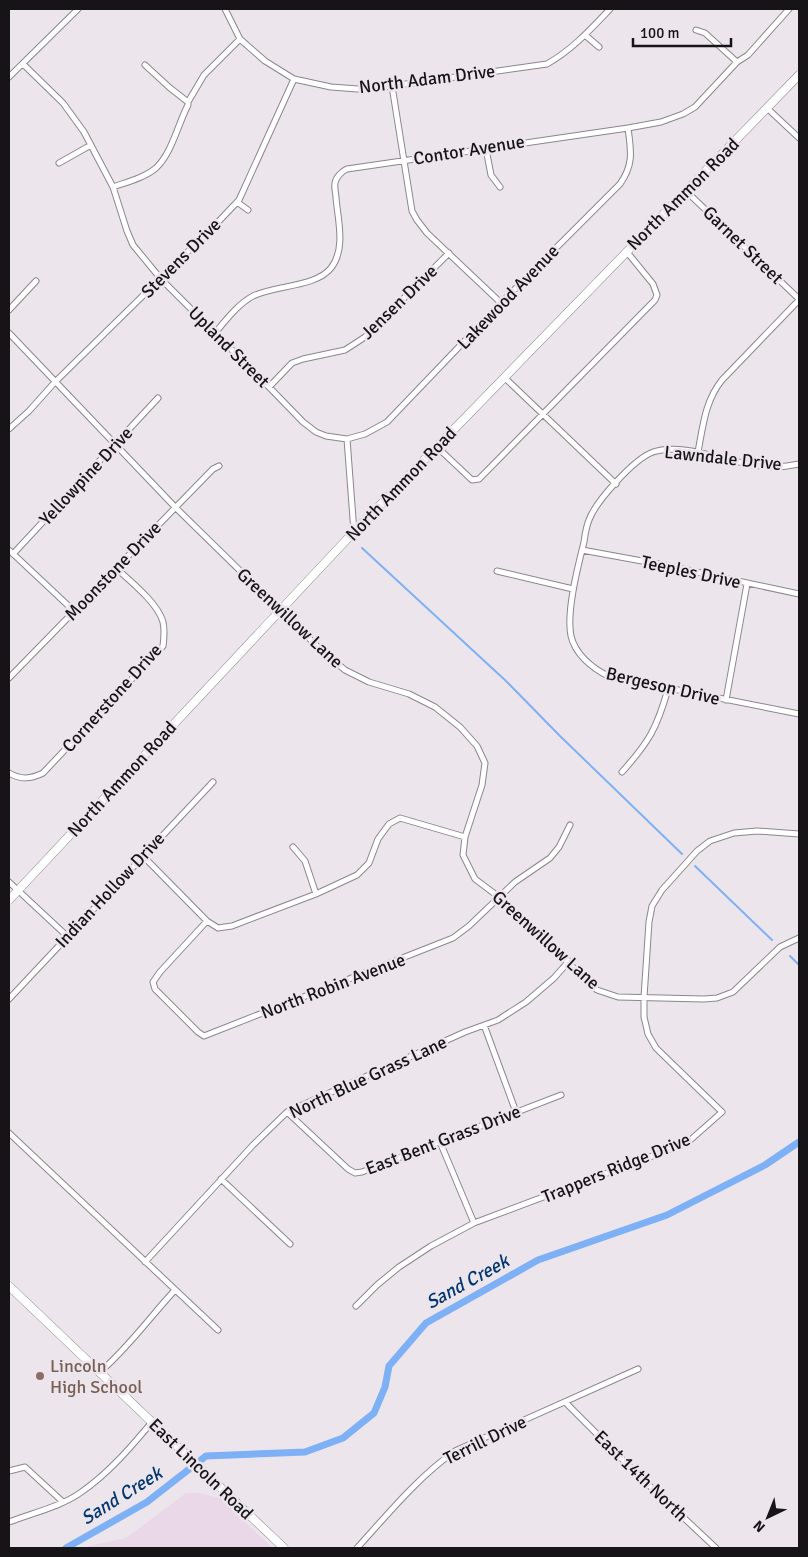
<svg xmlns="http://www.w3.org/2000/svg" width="808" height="1557" viewBox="0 0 808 1557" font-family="Signika,sans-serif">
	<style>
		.industrial { fill: #ead8e9 }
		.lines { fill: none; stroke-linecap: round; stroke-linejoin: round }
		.stream { stroke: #7eb0f5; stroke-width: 2 }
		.canal { stroke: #7eb0f5; stroke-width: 7 }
		.minor-casing { stroke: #8c868c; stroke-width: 7 }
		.secondary-casing { stroke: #8c868c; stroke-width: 9 }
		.minor { stroke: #fff; stroke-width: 5 }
		.secondary { stroke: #fff; stroke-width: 8 }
		.education-dot { fill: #8d6e63; stroke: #ece6ec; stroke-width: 2 }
		.labels { text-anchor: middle; stroke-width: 5; stroke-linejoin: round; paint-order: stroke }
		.street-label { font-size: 18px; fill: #161416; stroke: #ece6ec }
		.education-label { font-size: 18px; fill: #785e54; stroke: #ece6ec; text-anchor: start }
		.water-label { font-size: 19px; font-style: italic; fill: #033773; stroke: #ece6ec }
	</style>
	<rect width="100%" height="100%" fill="#ece6ec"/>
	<path class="industrial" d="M186,1493H199L220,1498L273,1548H80L126,1538Z"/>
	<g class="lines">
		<path class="stream" d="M362,548L506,681L560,736L682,854
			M695,866L772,940
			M790,956L799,965"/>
		<path class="canal" d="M66,1548L147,1502L206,1456L305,1452L343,1438L374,1413L385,1387L389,1366L426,1323L538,1260L667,1215L765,1165L799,1142"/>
		<g class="minor-casing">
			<path id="minor" d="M225,9L240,39L265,61L294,79L331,87L358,89L392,86L547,64C572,50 591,29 610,9
				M696,30L705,33L737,62
				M585,35L599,47
				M23,64L63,103L84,132L113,187L127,231L133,245L161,279L269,387L303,422L316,432L326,436L347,439L365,434L387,422L501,303L620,184C634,164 631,151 628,128
				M9,77L78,9
				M392,86L412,211L417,220L427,233L501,303
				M188,102L204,75L240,39
				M767,108L799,138
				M486,149L491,175L500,187
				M59,163L91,145
				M113,187C127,182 144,178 156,168C172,153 178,124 188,105V102L170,88L145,65
				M687,192L799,299
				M237,202L248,210
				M9,310L36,281
				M9,333L175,507L321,650L345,670L369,682L409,694L435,707L460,727L477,746L485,763L482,785L465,837L463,855L475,879L499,897L597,990L618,997L704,999L717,998L733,992L780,947L799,938
				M215,333C226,320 238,304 253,296C276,285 316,287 331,268C346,249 338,220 336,198C336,194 334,187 335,183C336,177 342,171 347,169L628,128L661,122L683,114L695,107L737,62L748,55L789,9
				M505,378L616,484
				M269,387L292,363L303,359L345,350L365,337L449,253
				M9,429L29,411L55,382L219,221L239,200L294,79
				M347,439L354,532
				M437,447L472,480L479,479L655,300L657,295L653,284L627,252
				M698,452C703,426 705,401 722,380L799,300
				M799,464C781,468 761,467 743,463C717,458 679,443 653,452C634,459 596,501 589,520C586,527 585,535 584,542C578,566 566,612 571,636C575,654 592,668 608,676L799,714
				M9,550L74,611
				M582,550L664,565L799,594
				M13,554L158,398
				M497,571L573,589
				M9,678L213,469L219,466
				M726,700L747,584
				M622,772C649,742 657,728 668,689
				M9,773C21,780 31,779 43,773L163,646C164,638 165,631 163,622C158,603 130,581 116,568
				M293,847L305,861L316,894
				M142,855L207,921L218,928L232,926L316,894L357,875L369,863L378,839L389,824L400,818L465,837
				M9,882L67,936
				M207,921L160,972L153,982L155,989L198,1032L204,1036L453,938L469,926L515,882L550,858L559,847L570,825
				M9,999L213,782
				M484,1025L516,1112
				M287,1112L348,1169L355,1173L362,1172L561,1095
				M9,1133L218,1330
				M440,1142L474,1223
				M221,1179L290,1244
				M145,1262L253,1145L287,1112L465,1032L498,1020L526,1002L554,978L569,961
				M356,1306L377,1285L399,1267L431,1246L474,1223L687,1143L722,1112L656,1048L648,1034L644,1017V997L649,922L652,906L662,890L697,851L710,841L734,833L757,831L799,834
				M100,1372C128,1348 150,1317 175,1290
				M565,1402L638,1475L716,1548
				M9,1471L25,1467L63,1502
				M9,1522C32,1513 60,1507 80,1493C108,1474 131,1447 152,1422
				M357,1548C388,1514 417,1478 455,1451L638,1369"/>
		</g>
		<g class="secondary-casing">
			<path id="secondary" d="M9,900L350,536L799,75
				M9,1286L284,1548"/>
		</g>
		<use href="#minor" class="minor"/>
		<use href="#secondary" class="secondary"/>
	</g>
	<circle class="education-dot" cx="40" cy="1376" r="5"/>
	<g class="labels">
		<g class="street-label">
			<text transform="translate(427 79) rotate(-7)" y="6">North Adam Drive</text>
			<text transform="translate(469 150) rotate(-9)" y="6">Contor Avenue</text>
			<text transform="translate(683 194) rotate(-45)" y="6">North Ammon Road</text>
			<text transform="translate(743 245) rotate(44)" y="6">Garnet Street</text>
			<text transform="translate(181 258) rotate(-45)" y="6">Stevens Drive</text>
			<text transform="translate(508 297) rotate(-46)" y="6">Lakewood Avenue</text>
			<text transform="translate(399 302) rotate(-44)" y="6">Jensen Drive</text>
			<text transform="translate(229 347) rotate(45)" y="6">Upland Street</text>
			<text transform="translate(723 458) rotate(6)" y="6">Lawndale Drive</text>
			<text transform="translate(86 476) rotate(-47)" y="6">Yellowpine Drive</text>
			<text transform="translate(401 484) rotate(-46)" y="6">North Ammon Road</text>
			<text transform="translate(113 571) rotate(-46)" y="6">Moonstone Drive</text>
			<text transform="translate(691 572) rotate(12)" y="6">Teeples Drive</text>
			<text transform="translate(290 618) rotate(43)" y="6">Greenwillow Lane</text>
			<text transform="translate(663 686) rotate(13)" y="6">Bergeson Drive</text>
			<text transform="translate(112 698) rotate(-48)" y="6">Cornerstone Drive</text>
			<text transform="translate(122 779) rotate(-47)" y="6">North Ammon Road</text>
			<text transform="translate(110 890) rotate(-47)" y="6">Indian Hollow Drive</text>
			<text transform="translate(546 940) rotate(42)" y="6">Greenwillow Lane</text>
			<text transform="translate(333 986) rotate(-21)" y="6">North Robin Avenue</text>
			<text transform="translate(368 1077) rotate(-25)" y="6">North Blue Grass Lane</text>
			<text transform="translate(443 1140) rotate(-21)" y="6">East Bent Grass Drive</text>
			<text transform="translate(616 1168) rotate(-22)" y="6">Trappers Ridge Drive</text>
			<text transform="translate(485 1440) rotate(-26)" y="6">Terrill Drive</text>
			<text transform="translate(201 1469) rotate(44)" y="6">East Lincoln Road</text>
			<text transform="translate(641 1476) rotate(44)" y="6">East 14th North</text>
		</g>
		<g class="education-label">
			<text x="50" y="1372">Lincoln<tspan x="50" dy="21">High School</tspan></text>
		</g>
		<g class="water-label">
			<text transform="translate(467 1281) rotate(-29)" y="7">Sand Creek</text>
			<text transform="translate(121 1495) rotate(-32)" y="7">Sand Creek</text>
		</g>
	</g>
	<rect width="808" height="1557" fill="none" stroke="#161416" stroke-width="20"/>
	<g transform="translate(768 1517) rotate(223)" stroke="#ece6ec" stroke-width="4" paint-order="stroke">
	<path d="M0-4L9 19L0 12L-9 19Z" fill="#161416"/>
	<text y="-8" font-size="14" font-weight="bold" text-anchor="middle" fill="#161416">N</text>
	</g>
	<path d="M633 38v8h98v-8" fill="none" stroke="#161416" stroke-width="2.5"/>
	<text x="640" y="38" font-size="15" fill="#161416" stroke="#ece6ec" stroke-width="4" paint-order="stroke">100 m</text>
</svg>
